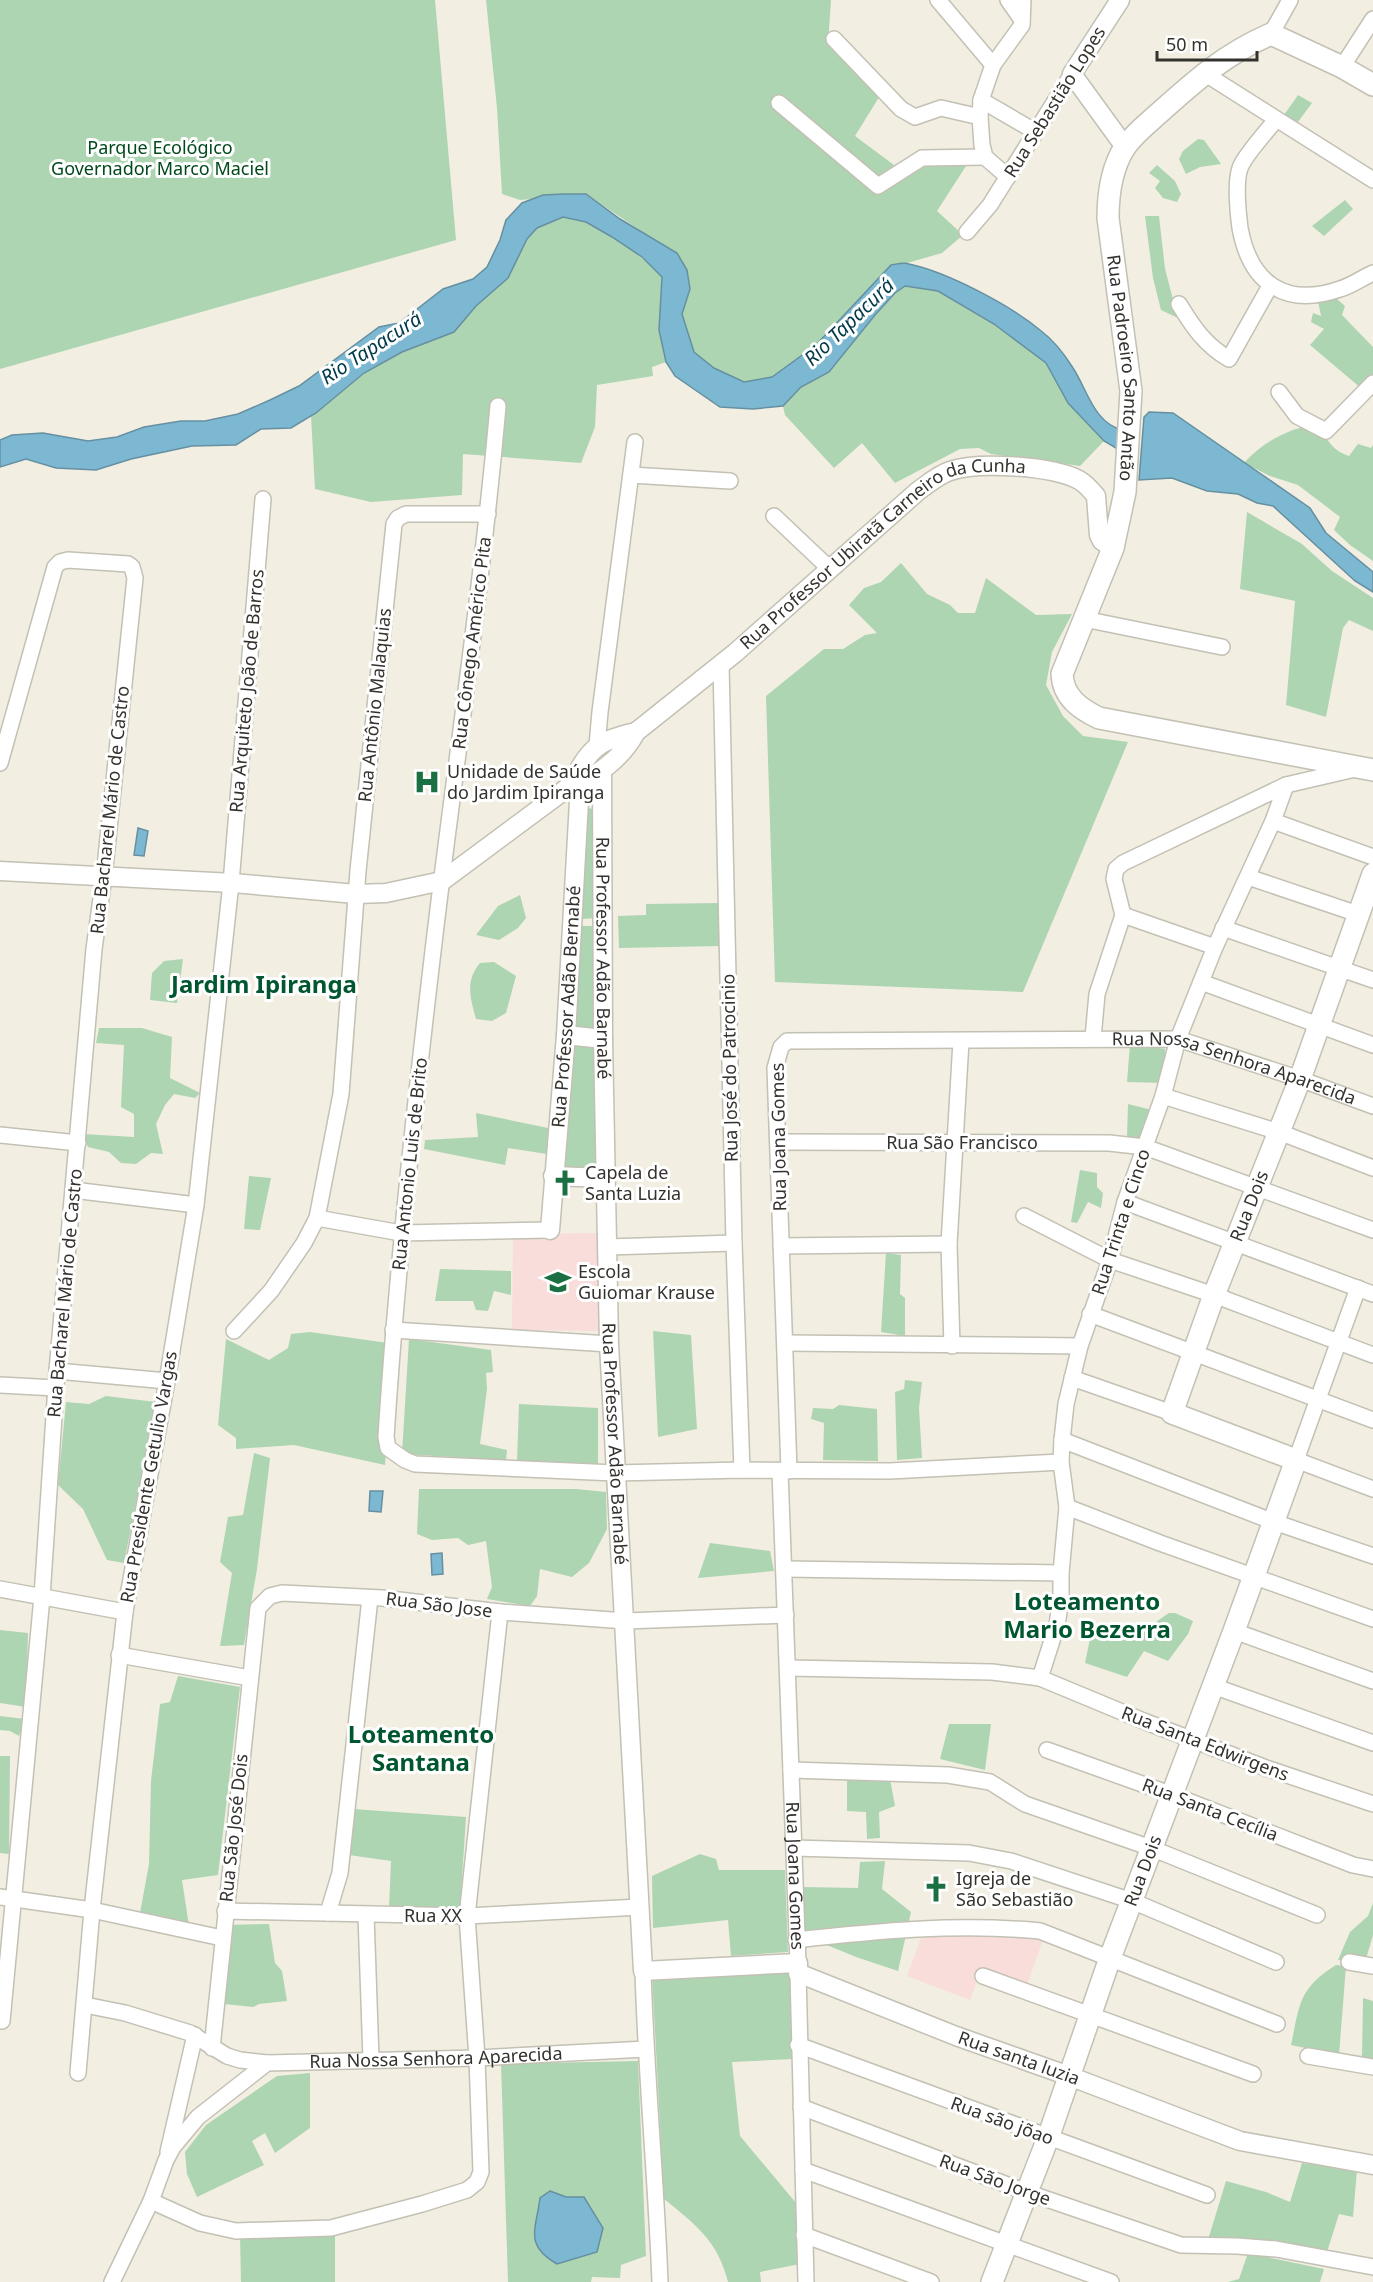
<svg xmlns="http://www.w3.org/2000/svg" width="1373" height="2282" viewBox="0 0 1373 2282" font-family="'Noto Sans',sans-serif">
	<style>
		.education { fill: #f8ddda }
		.green { fill: #add5b2 }
		.water { fill: #7cb8d2; stroke: #6690a1; stroke-width: 1.5 }
		.lines { fill: none; stroke-linecap: round; stroke-linejoin: round }
		.minor-casing { stroke: #c3c0b4; stroke-width: 18 }
		.tertiary-casing { stroke: #c3c0b4; stroke-width: 21 }
		.secondary-casing { stroke: #c3c0b4; stroke-width: 24 }
		.minor { stroke: #fff; stroke-width: 15 }
		.tertiary { stroke: #fff; stroke-width: 18 }
		.secondary { stroke: #fff; stroke-width: 21 }
		.labels { text-anchor: middle; stroke-width: 6; stroke-linejoin: round; paint-order: stroke }
		.street-label { font-size: 18px; fill: #34322e; stroke: #fff }
		.park-label { font-size: 18px; fill: #00491a; stroke: #fff }
		.poi-label { font-size: 18px; fill: #34322e; stroke: #fff; text-anchor: start }
		.water-label { font-size: 20px; font-style: italic; fill: #023a4c; stroke: #fff }
		.district-label { font-size: 24px; font-weight: bold; fill: #00572f; stroke: #fff }
	</style>
	<rect width="100%" height="100%" fill="#f2eee2"/>
	<path class="education" d="M601,1233L604,1331L512,1330L513,1234Z
		M986,1934L1044,1937L1027,1985L982,1968L970,2000L907,1976L921,1938Z"/>
	<path class="green" d="M0,0H435L456,240L0,369Z
		M486,0H831L828,44L881,94L855,136L902,171L922,158L965,162L966,166L937,211L963,235L942,253L907,263L891,265L816,345L772,377L744,383L714,368L694,352L682,314L690,289L687,270L677,253L644,233L586,194L520,200L502,194L497,108Z
		M1298,95L1312,103L1298,122L1284,115Z
		M1198,139L1204,140L1221,164L1200,167L1186,174L1179,159L1183,151Z
		M1157,165L1175,181L1181,194L1177,202L1163,198L1155,188L1160,181L1149,173Z
		M1345,200L1353,209L1324,236L1312,226Z
		M1145,216H1159L1165,269L1178,318L1161,310L1153,278Z
		M563,217C571,218 579,219 586,222C613,233 642,257 663,277L659,330L666,362L652,367L653,376L597,385L595,427L581,463L463,454L462,495L371,502L315,489L311,416L364,373L402,352L454,332L476,306L508,278L527,239L537,227Z
		M905,286L938,291L994,324L1047,363L1068,403L1104,441L1080,466L991,454L979,448L960,449L895,483L862,443L834,468L785,415L783,406L801,387L829,372L875,315L895,293Z
		M1337,295L1338,300L1345,306L1342,315L1373,347V377L1362,389L1310,345L1324,329L1311,322L1313,313L1321,316L1318,301Z
		M1311,425C1330,433 1324,447 1349,456L1358,444L1371,448L1373,445V561L1350,545L1334,530L1340,517L1298,485L1270,476L1244,463C1262,443 1284,431 1311,425Z
		M1247,512L1302,544L1332,571L1373,598V631L1349,620L1343,628L1326,717L1286,705L1295,601L1240,589Z
		M901,563L927,594L950,605L958,613H975L986,578L1036,615L1072,614L1052,652L1046,685L1063,716L1083,736L1128,742L1023,992L775,982L766,696L824,649H843L865,635L877,633L849,605L864,588L881,582Z
		M586,808L594,809L597,918L582,919Z
		M520,895L526,918L518,928L499,940L476,935L498,906Z
		M720,903L721,946L619,948L618,916L646,915V904Z
		M578,926H595L597,1034L572,1032Z
		M183,959L177,1003L150,1000L152,973L164,961Z
		M494,962L516,976L506,1013L492,1021L476,1019C470,997 465,981 480,963Z
		M99,1028H142L172,1037L170,1078L200,1093L195,1098L174,1094L165,1105L156,1124L163,1154L151,1153L136,1164L121,1163L109,1152L88,1147L83,1134L134,1137V1114L121,1107L124,1045L96,1043Z
		M574,1041L595,1043L596,1172L564,1171Z
		M1130,1044L1165,1049V1083L1127,1082Z
		M1128,1104L1152,1110L1144,1140L1127,1138Z
		M476,1113L548,1128L547,1154L508,1148L505,1165L424,1149L425,1140L478,1137Z
		M1080,1170L1097,1173V1187L1103,1193L1101,1208L1088,1202L1077,1223L1071,1222Z
		M249,1176L271,1178L260,1230L244,1229Z
		M886,1253L901,1255L900,1294L905,1298V1336L881,1332Z
		M440,1269L511,1271V1295L494,1291L488,1311L476,1310L473,1301H435Z
		M653,1331L691,1335L697,1429L658,1437Z
		M310,1332L395,1344L385,1465L294,1445L236,1449V1438L218,1425L226,1339L269,1360L288,1348L291,1334Z
		M409,1339L491,1350L493,1372L486,1373L487,1389L480,1444L507,1450L506,1460L402,1454Z
		M905,1380L922,1382L919,1408L922,1458L897,1460L895,1392L904,1389Z
		M106,1396L156,1402L124,1563L107,1560L83,1509L58,1485L66,1402L89,1404Z
		M519,1404L598,1408V1464L517,1461Z
		M839,1405L877,1409L878,1461L823,1460L824,1423L811,1419L813,1408L833,1409Z
		M254,1453L270,1458L257,1569L244,1645L220,1646L232,1573L220,1562L228,1517L243,1515Z
		M419,1489H576L606,1492L607,1529L589,1563L572,1577L540,1569L537,1596L530,1606L487,1599L492,1587L486,1541L468,1545L458,1538L432,1540L417,1534Z
		M710,1543L770,1551L774,1571L698,1578Z
		M1169,1613H1175L1193,1621L1188,1634L1168,1661L1144,1651L1127,1677L1085,1663L1092,1629L1122,1639L1132,1625L1147,1628Z
		M0,1630L28,1633L26,1707L0,1703Z
		M178,1676L240,1687L218,1875L182,1880L189,1926L140,1913L149,1864L151,1781L160,1704L170,1702Z
		M0,1716L25,1719L19,1736L10,1731L0,1730Z
		M949,1724H991L985,1770L940,1759Z
		M0,1756H10L9,1854L0,1853Z
		M847,1778L890,1779L895,1806L879,1812L880,1838L867,1839L866,1812L847,1811Z
		M353,1809L466,1817L460,1909L389,1907L391,1861L349,1855Z
		M700,1854L716,1859L719,1870H785L788,1952L731,1956L728,1920L653,1928L652,1876Z
		M885,1861L882,1889L911,1912L898,1971L856,1957L800,1934L802,1887L858,1888L860,1862Z
		M1373,1903V1935L1366,1959L1338,1960L1350,1932L1368,1916Z
		M269,1924L275,1963L282,1971L287,2001L259,2004L253,2007L224,2004L227,1925Z
		M1336,1965L1346,1966L1339,2055L1291,2045C1300,2004 1298,1989 1336,1965Z
		M791,1969L792,2059L732,2062L740,2136L796,2203L800,2264L760,2272L761,2282H728C718,2241 695,2224 664,2199L652,1975Z
		M1363,1998L1373,2001V2059L1362,2057Z
		M638,2061L646,2256L621,2265L620,2278L592,2277L591,2282H508L501,2064Z
		M310,2073V2128L275,2153L265,2133L252,2141L264,2165L197,2197L187,2174L185,2152L206,2125L277,2076Z
		M1302,2163L1357,2170L1353,2217L1339,2214L1327,2252L1207,2243L1226,2181L1266,2192L1290,2202Z
		M240,2235H335V2282H241Z
		M1248,2253L1324,2269L1320,2282H1228L1239,2279Z"/>
	<path class="water" d="M564,194H586L620,219L677,253L687,270L690,289L682,314L694,352L714,368L744,382L772,377L816,345L891,265C897,264 904,262 909,264C947,272 1010,305 1040,330C1052,339 1065,355 1073,368C1087,389 1094,424 1123,430L1121,451L1104,441L1068,403L1046,363L994,324L938,291L905,286L895,293L875,315L829,372L801,387L783,406L753,409L720,407L675,376L666,362L659,330L662,277L642,257L612,237L586,222L563,217L537,228L527,239L508,278L476,306L454,332L402,352L364,373L316,413L291,428L261,429L236,445L192,446L131,459L96,470L56,468L26,459L0,467V440L12,435L43,433L88,441L117,437L144,427L181,421H205L238,414L270,400L299,386L379,327L399,323L443,289L473,279L487,267L500,240L506,220L522,203L543,195Z
		M1149,412L1173,413L1310,508L1326,533L1373,572V592L1355,581L1273,506L1257,503L1238,494L1207,491L1172,478L1139,480L1144,417Z
		M138,828L148,831L144,856L134,855Z
		M370,1491H383L381,1512L369,1511Z
		M442,1553L443,1574L432,1575L431,1554Z
		M550,2191L566,2197H584L603,2228L597,2252L557,2264C524,2245 536,2230 540,2198Z"/>
	<g class="lines">
		<g class="minor-casing">
			<g id="minor">
				<path d="M938,0L993,65"/>
				<path d="M1008,0L1022,20"/>
				<path d="M1271,34L1290,0"/>
				<path d="M834,39L901,109L915,117L941,108L980,117"/>
				<path d="M1342,67L1373,19"/>
				<path d="M1204,73L1373,180"/>
				<path d="M981,100L1036,132"/>
				<path d="M779,103L878,186L922,158L985,157"/>
				<path d="M1276,120C1266,132 1245,155 1240,168C1235,182 1238,214 1240,228C1250,283 1285,308 1340,289C1351,286 1362,278 1373,273"/>
				<path d="M1008,177L985,157L982,145L980,117L981,100L993,65L1022,25L1023,0"/>
				<path d="M967,232L990,205L1072,74"/>
				<path d="M1179,304C1193,327 1205,345 1229,359L1270,286"/>
				<path d="M1279,392L1297,416L1326,431L1373,383"/>
				<path d="M498,406C484,563 462,720 442,877C419,1063 398,1250 386,1437L388,1448L405,1460L415,1464L615,1473L742,1470L890,1471L1061,1462"/>
				<path d="M631,475L730,481"/>
				<path d="M774,516L830,569"/>
				<path d="M1084,619L1222,647"/>
				<path d="M721,665L734,1243L742,1470"/>
				<path d="M597,746L600,712L635,442"/>
				<path d="M0,763L55,567L60,562L68,560L128,564L132,567L135,578L104,877L94,949L57,1371L42,1597L2,2021"/>
				<path d="M1273,821L1373,857"/>
				<path d="M1248,877L1358,914"/>
				<path d="M1123,915L1215,947"/>
				<path d="M1223,928L1373,980"/>
				<path d="M1201,982L1373,1045"/>
				<path d="M1093,1038L1097,994L1123,915L1114,879L1116,869L1123,863L1286,785L1355,769"/>
				<path d="M1163,1096L1279,1132L1373,1168"/>
				<path d="M0,1135L78,1143"/>
				<path d="M778,1142L1109,1143L1145,1147L1373,1230"/>
				<path d="M73,1190L196,1205"/>
				<path d="M1125,1202L1373,1294"/>
				<path d="M1024,1216L1110,1260L1214,1295L1373,1355"/>
				<path d="M317,1218L401,1233L550,1230"/>
				<path d="M781,1246L949,1244"/>
				<path d="M608,1247L734,1243"/>
				<path d="M1358,1288L1296,1460L1373,1489"/>
				<path d="M1090,1314L1373,1420"/>
				<path d="M393,1330L609,1344"/>
				<path d="M234,1331L271,1291L304,1243L317,1218L341,1094L358,871L394,524L398,518L406,514H488"/>
				<path d="M785,1343L1080,1346"/>
				<path d="M952,1346L949,1244L961,1041"/>
				<path d="M57,1371L167,1381"/>
				<path d="M1072,1378L1172,1413"/>
				<path d="M0,1385L56,1388"/>
				<path d="M1062,1440L1274,1522L1373,1556"/>
				<path id="s1" d="M780,1471L798,1963"/>
				<path id="s2" d="M789,1471L775,1068L781,1047L787,1041L1178,1039L1300,1079L1373,1106"/>
				<path d="M1067,1507L1160,1543L1373,1619"/>
				<path d="M785,1569L1061,1573"/>
				<path d="M0,1589L125,1612"/>
				<path d="M1234,1631L1373,1681"/>
				<path d="M119,1655L250,1678"/>
				<path d="M788,1668L992,1672L1040,1678L1146,1722L1266,1768L1373,1804"/>
				<path d="M1040,1678L1057,1625L1061,1599V1573L1067,1507L1061,1462L1062,1440L1066,1404L1080,1346L1110,1260L1125,1202L1163,1096L1178,1039L1215,947L1273,821L1286,785"/>
				<path d="M1213,1686L1373,1743"/>
				<path d="M1047,1750L1170,1794L1353,1865L1373,1869"/>
				<path d="M791,1770L948,1775L990,1782L1025,1804L1151,1848L1317,1915"/>
				<path d="M794,1848L969,1853L1011,1861L1132,1901L1276,1962"/>
				<path d="M0,1897L92,1910L222,1938"/>
				<path d="M225,1911L467,1916L640,1907"/>
				<path d="M328,1913L340,1873L370,1598"/>
				<path d="M366,1915L371,2059"/>
				<path d="M796,1940C877,1931 958,1923 1040,1931L1277,2024"/>
				<path d="M1349,1962L1373,1966"/>
				<path d="M643,1971C646,2075 656,2178 660,2282"/>
				<path d="M798,1973L806,2282"/>
				<path d="M983,1976L1253,2074"/>
				<path d="M85,2005L125,2013L190,2033L227,2056L240,2060L267,2063"/>
				<path d="M798,2045L1207,2195"/>
				<path d="M212,2048L258,1608L270,1596L282,1593L382,1598L500,1612L626,1621L786,1615"/>
				<path d="M1308,2056L1373,2067"/>
				<path d="M78,2073L92,1910L125,1612L167,1381L196,1205L231,883L263,499"/>
				<path d="M801,2107L1026,2192L1181,2245L1237,2246L1276,2249L1373,2267"/>
				<path d="M168,2152L195,2035"/>
				<path d="M803,2170L1111,2282"/>
				<path d="M151,2201L200,2223L236,2231L331,2228L422,2204L467,2190L477,2182L481,2172L477,2058L467,1916L500,1612"/>
				<path d="M804,2235L931,2282"/>
				<path id="s3" d="M112,2282L151,2201L166,2160L173,2147L198,2117L267,2063L477,2058L646,2049"/>
			</g>
		</g>
		<g class="tertiary-casing">
			<g id="tertiary">
				<path d="M1120,0L1072,74L1125,147"/>
				<path id="s4" d="M602,770L603,1039L609,1344L643,1971L798,1963V1973L956,2036L1069,2076L1240,2141L1373,2165"/>
				<path d="M570,786C589,750 595,741 636,732"/>
				<path id="s5" d="M0,871L233,883L356,894L386,893L442,881L570,786C597,777 622,758 636,732L735,653L918,491C928,484 938,475 950,471C978,461 1052,466 1079,480C1086,484 1091,490 1096,496L1099,535L1102,541L1113,548"/>
				<path d="M566,1035L603,1039"/>
				<path d="M553,1176L606,1178"/>
				<path id="s6" d="M550,1230L566,1035L580,783"/>
			</g>
		</g>
		<g class="secondary-casing">
			<g id="secondary">
				<path id="s7" d="M1373,85L1342,67L1271,34C1225,54 1196,80 1158,114C1147,124 1134,134 1125,147C1112,167 1108,194 1108,218L1131,391L1125,492L1113,548L1062,674C1063,697 1080,709 1099,718L1373,770"/>
				<path id="s8" d="M992,2282L1048,2138L1110,1958L1234,1631L1296,1460L1172,1413L1214,1295L1300,1079L1373,874"/>
			</g>
		</g>
		<use href="#minor" class="minor"/>
		<use href="#tertiary" class="tertiary"/>
		<use href="#secondary" class="secondary"/>
	</g>
	<defs>
		<g id="hospital-bare" transform="scale(2.07)"><path d="M-5-5h3v3.5h4V-5h3V5h-3V1.5h-4V5h-3Z" fill="#1a7042" stroke="#fff" stroke-width="2.5" paint-order="stroke"/></g>
		<g id="church-bare" transform="scale(2.07)"><path d="M-1.2-6h2.4v3.5h3.3v2.4h-3.3V6h-2.4V-.1h-3.3v-2.4h3.3Z" fill="#1a7042" stroke="#fff" stroke-width="2.5" paint-order="stroke"/></g>
		<g id="school-bare" transform="scale(2.07)"><path d="M0-5L7-2L0 1L-7-2ZM-4 1L0 2.5L4 1V4Q0 6-4 4Z" fill="#1a7042" stroke="#fff" stroke-width="2.5" paint-order="stroke"/></g>
	</defs>
	<g fill-rule="evenodd">
		<use href="#hospital-bare" x="427" y="782"/>
		<use href="#church-bare" x="565" y="1183"/>
		<use href="#school-bare" x="558" y="1282"/>
		<use href="#church-bare" x="936" y="1889"/>
	</g>
	<g class="labels">
		<g class="street-label">
			<text transform="translate(1055 102) rotate(-58)" y="6">Rua Sebastião Lopes</text>
			<text dy="6" stroke="none"><textPath href="#s7" startOffset="525">Rua Padroeiro Santo Antão</textPath></text>
			<text dy="6" stroke="none"><textPath href="#s5" startOffset="1002">Rua Professor Ubiratã Carneiro da Cunha</textPath></text>
			<text transform="translate(472 643) rotate(-83)" y="6">Rua Cônego Américo Pita</text>
			<text transform="translate(247 691) rotate(-85)" y="6">Rua Arquiteto João de Barros</text>
			<text transform="translate(375 705) rotate(-84)" y="6">Rua Antônio Malaquias</text>
			<text transform="translate(110 810) rotate(-84)" y="6">Rua Bacharel Mário de Castro</text>
			<text dy="6" stroke="none"><textPath href="#s4" startOffset="188">Rua Professor Adão Barnabé</textPath></text>
			<text dy="6" stroke="none"><textPath href="#s6" startOffset="224">Rua Professor Adão Bernabé</textPath></text>
			<text transform="translate(730 1068) rotate(-91)" y="6">Rua José do Patrocinio</text>
			<text dy="6" stroke="none"><textPath href="#s2" startOffset="885">Rua Nossa Senhora Aparecida</textPath></text>
			<text transform="translate(779 1137) rotate(-91)" y="6">Rua Joana Gomes</text>
			<text x="962" y="1149">Rua São Francisco</text>
			<text transform="translate(410 1164) rotate(-84)" y="6">Rua Antonio Luis de Brito</text>
			<text dy="6" stroke="none"><textPath href="#s8" startOffset="1230">Rua Dois</textPath></text>
			<text transform="translate(1121 1222) rotate(-72)" y="6">Rua Trinta e Cinco</text>
			<text transform="translate(65 1293) rotate(-85)" y="6">Rua Bacharel Mário de Castro</text>
			<text dy="6" stroke="none"><textPath href="#s4" startOffset="674">Rua Professor Adão Barnabé</textPath></text>
			<text transform="translate(149 1477) rotate(-80)" y="6">Rua Presidente Getulio Vargas</text>
			<text transform="translate(439 1605) rotate(7)" y="6">Rua São Jose</text>
			<text transform="translate(1205 1744) rotate(21)" y="6">Rua Santa Edwirgens</text>
			<text transform="translate(1210 1810) rotate(21)" y="6">Rua Santa Cecília</text>
			<text transform="translate(234 1828) rotate(-84)" y="6">Rua São José Dois</text>
			<text dy="6" stroke="none"><textPath href="#s8" startOffset="438">Rua Dois</textPath></text>
			<text dy="6" stroke="none"><textPath href="#s1" startOffset="405">Rua Joana Gomes</textPath></text>
			<text x="433" y="1922">Rua XX</text>
			<text dy="6" stroke="none"><textPath href="#s3" startOffset="444">Rua Nossa Senhora Aparecida</textPath></text>
			<text dy="6" stroke="none"><textPath href="#s4" startOffset="1604">Rua santa luzia</textPath></text>
			<text transform="translate(1002 2121) rotate(20)" y="6">Rua são jõao</text>
			<text transform="translate(995 2180) rotate(20)" y="6">Rua São Jorge</text>
		</g>
		<g class="park-label">
			<text x="160" y="154">Parque Ecológico<tspan x="160" dy="21">Governador Marco Maciel</tspan></text>
		</g>
		<g class="poi-label">
			<text x="447" y="778">Unidade de Saúde<tspan x="447" dy="21">do Jardim Ipiranga</tspan></text>
			<text x="585" y="1179">Capela de<tspan x="585" dy="21">Santa Luzia</tspan></text>
			<text x="578" y="1278">Escola<tspan x="578" dy="21">Guiomar Krause</tspan></text>
			<text x="956" y="1885">Igreja de<tspan x="956" dy="21">São Sebastião</tspan></text>
		</g>
		<g class="water-label">
			<text transform="translate(849 322) rotate(-44)" y="7">Rio Tapacurá</text>
			<text transform="translate(371 348) rotate(-33)" y="7">Rio Tapacurá</text>
		</g>
		<g class="district-label">
			<text x="264" y="993">Jardim Ipiranga</text>
			<text x="1087" y="1610">Loteamento<tspan x="1087" dy="28">Mario Bezerra</tspan></text>
			<text x="421" y="1743">Loteamento<tspan x="421" dy="28">Santana</tspan></text>
		</g>
	</g>
	<path d="M1157 51v9h100v-9" fill="none" stroke="#34322e" stroke-width="3"/>
	<text x="1166" y="51" font-size="18" fill="#34322e" stroke="#ffffff" stroke-width="4.5" paint-order="stroke">50 m</text>
</svg>
